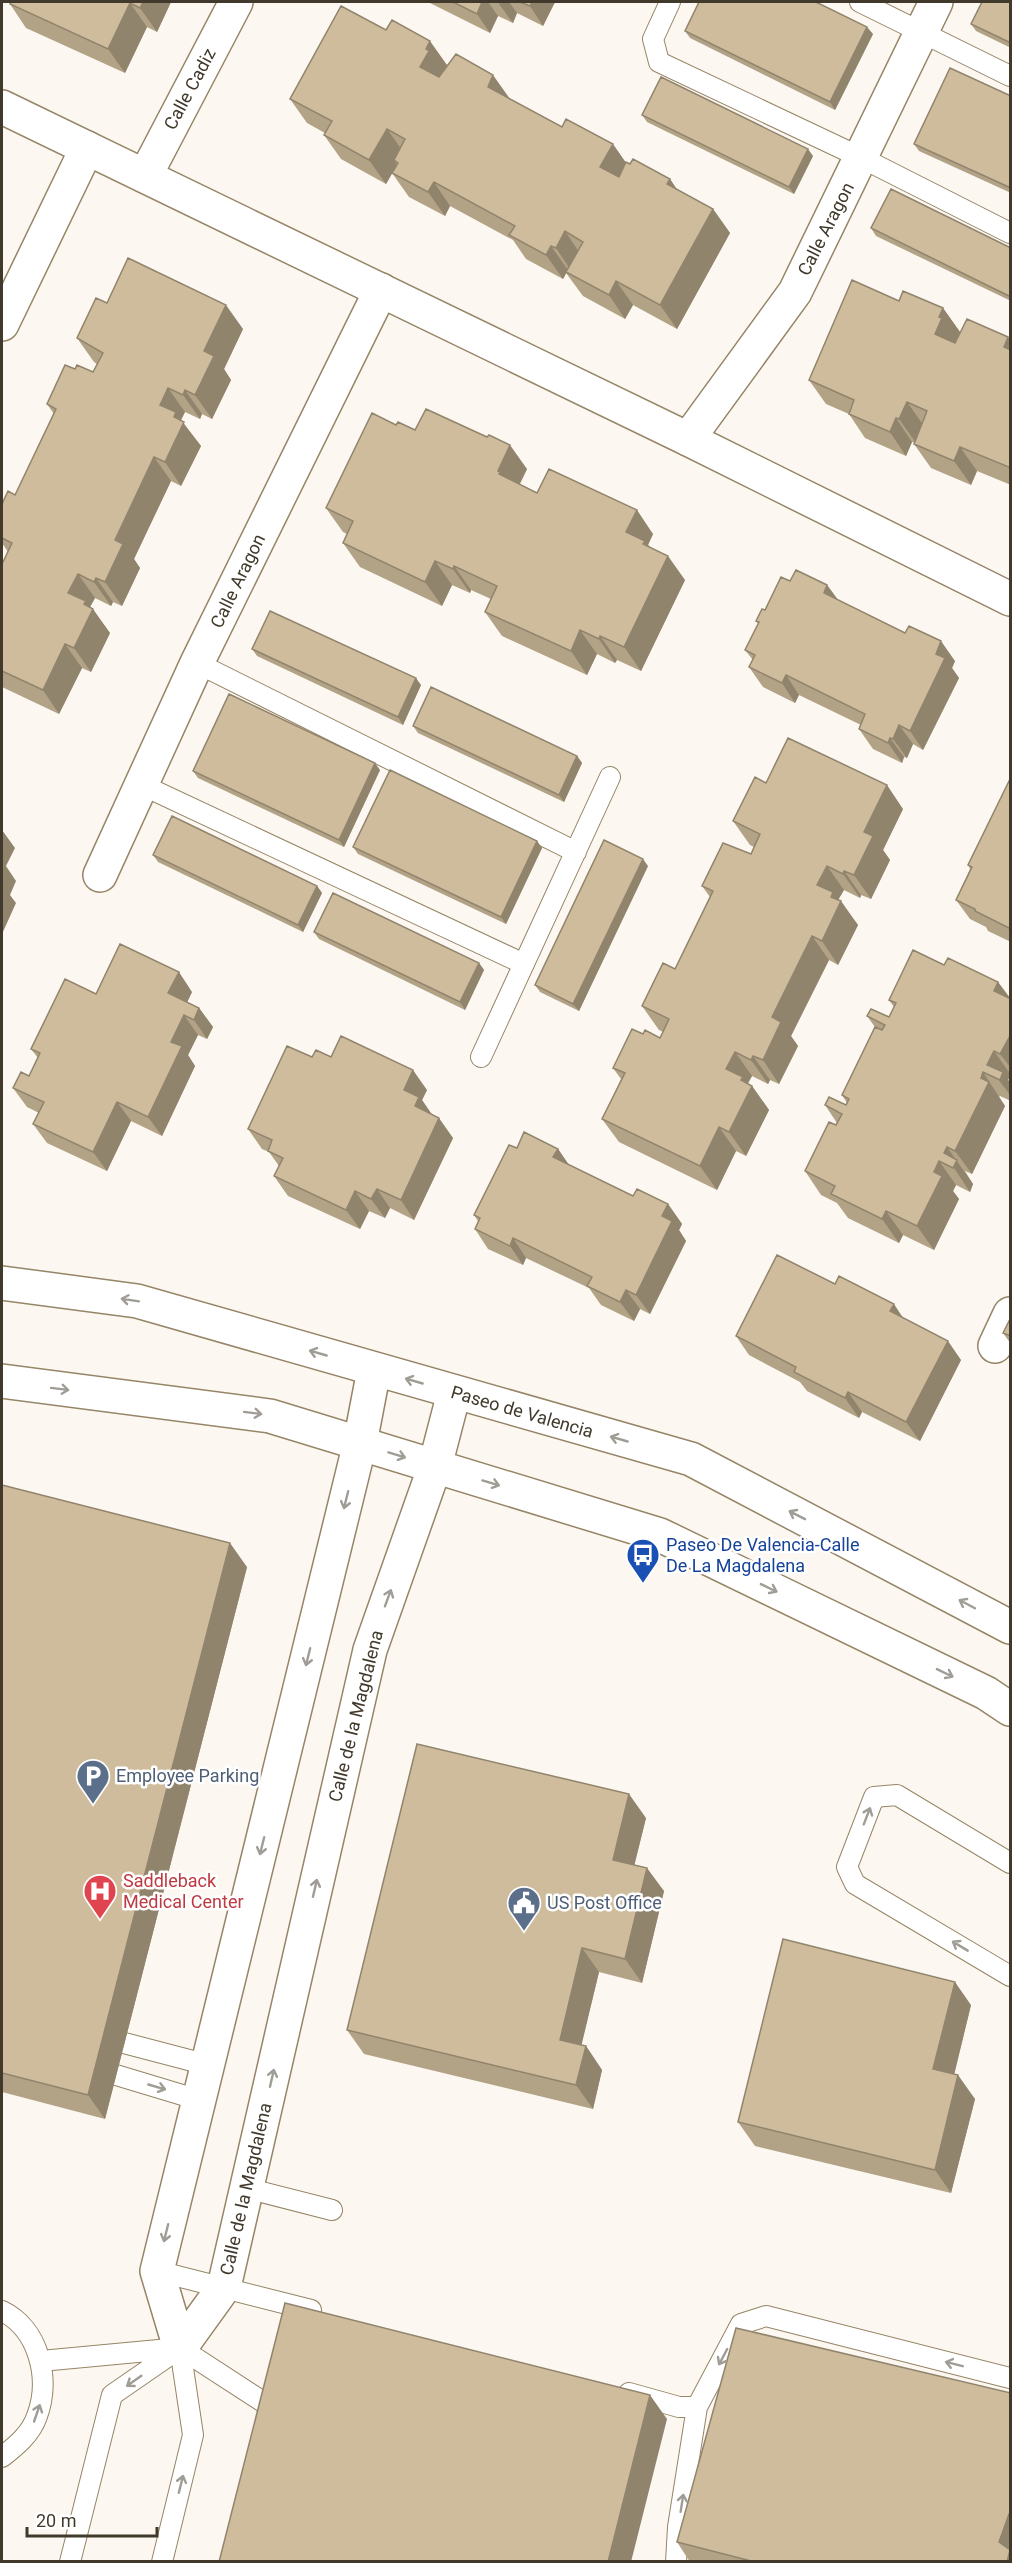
<svg xmlns="http://www.w3.org/2000/svg" width="1012" height="2563" viewBox="0 0 1012 2563" font-family="Roboto,sans-serif">
	<style>
		.lines { fill: none; stroke-linecap: round; stroke-linejoin: round }
		.lane-casing { stroke: #968566; stroke-width: 22 }
		.street-casing { stroke: #968566; stroke-width: 36 }
		.secondary-casing { stroke: #968566; stroke-width: 36 }
		.lane { stroke: #fff; stroke-width: 20 }
		.street { stroke: #fff; stroke-width: 33 }
		.secondary { stroke: #fff; stroke-width: 33 }
		.wall { fill: #b2a286 }
		.shaded-wall { fill: #91846d }
		.building { fill: #cfbc9c; stroke: #91846d; stroke-width: 1.5 }
		.oneway { stroke: #a09c96 }
		.labels { text-anchor: middle; stroke-width: 5; stroke-linejoin: round; paint-order: stroke }
		.street-label { font-size: 18px; fill: #413a2c; stroke: #fff }
		.transit-label { font-size: 18px; fill: #164399; stroke: #fff; text-anchor: start }
		.service-label { font-size: 18px; fill: #4e5e75; stroke: #fff; text-anchor: start }
		.health-label { font-size: 18px; fill: #be3a42; stroke: #fff; text-anchor: start }
	</style>
	<rect width="100%" height="100%" fill="#fcf8f1"/>
	<g class="lines">
		<g class="lane-casing">
			<path id="lane" d="M670,2L653,39L659,62L862,158L1010,233
				M860,2L1010,76
				M197,663L576,852
				M140,784L524,964
				M481,1057L610,777
				M1010,1863L897,1795L874,1797L847,1867L855,1884L1010,1976
				M124,2043L208,2065
				M116,2075L199,2100
				M246,2188L332,2210
				M157,2271L311,2310
				M2,2311C39,2329 51,2379 37,2416C31,2434 16,2446 2,2457
				M41,2361L180,2348L280,2413
				M629,2393L679,2407H697
				M70,2562L112,2395L180,2348L193,2435L162,2562
				M676,2562L678,2527L697,2407L741,2324L766,2316L1010,2378"/>
		</g>
		<g class="street-casing">
			<path id="street" d="M145,176L236,2
				M2,324L87,148
				M688,439L795,292L936,2
				M100,875L197,663L381,290
				M995,1346L1010,1314
				M180,2348L157,2271L360,1443L374,1370
				M180,2348L224,2287L370,1650L435,1466L454,1393"/>
		</g>
		<g class="secondary-casing">
			<path id="secondary" d="M2,107L688,439L1010,599
				M2,1283L137,1301L691,1459L1010,1627
				M2,1381L270,1416L660,1535L986,1693L1010,1709"/>
		</g>
		<use href="#lane" class="lane"/>
		<use href="#street" class="street"/>
		<use href="#secondary" class="secondary"/>
	</g>
	<path class="wall" d="M171,2L157,32L147,27L125,73L26,28L10,4Z
		M428,2H555L543,26L517,13L513,23L498,16L490,33Z
		M1011,2V48L976,31L971,24Z
		M386,30L447,65L444,70L510,99L626,163L670,179L677,190L713,209L730,233L677,329L633,305L625,319L583,296L566,273L563,279L526,259L513,240L450,206L445,216L409,197L392,173L386,184L341,159L324,135L325,133L307,123L290,99Z
		M685,31L873,34L835,110L690,38Z
		M1011,96V193L919,151L914,144Z
		M642,115L813,156L794,194L647,122Z
		M871,228L1011,248V301L876,236Z
		M899,301L943,308L960,332L1008,337L1011,341V485L977,471L971,485L931,468L914,444L915,443L912,442L906,456L865,438L849,414L826,404L809,380Z
		M243,329L224,369L231,380L212,419L202,414L200,419L185,412L181,420L201,446L181,486L171,481L134,559L140,568L122,606L113,602L111,606L95,598L90,607L110,633L91,672L82,668L59,714L2,687V561L3,562L8,552L2,543V504L15,495L54,414L47,404L75,369L93,372L97,364L94,362L77,338Z
		M396,425L415,430L527,469L520,484L537,493L653,534L648,545L685,580L641,671L617,660L615,663L597,654L587,675L502,636L485,612L491,599L471,590L470,593L452,585L442,606L360,567L343,543L347,534L343,532L326,508Z
		M790,581L827,585L838,600L955,661L952,668L959,678L923,750L913,744L907,758L904,757L902,763L873,749L859,729L861,725L799,695L795,703L763,687L749,667L753,660L745,650L758,624L756,621Z
		M252,649L421,685L403,725L257,656Z
		M413,726L577,756L582,763L564,802L418,733Z
		M380,770L344,847L198,778L193,771Z
		M1011,777V942L988,931L986,927L970,919L956,900L970,869L968,865Z
		M766,783L903,809L883,850L890,860L871,899L861,895L860,898L844,890L838,900L858,925L838,965L829,960L791,1036L798,1046L779,1084L770,1080L768,1084L752,1076L748,1084L752,1086L769,1110L746,1156L736,1151L717,1190L619,1142L602,1119L621,1079L613,1068L643,1034L660,1038L663,1032L659,1030L642,1006L675,969L710,897L702,886L751,854L754,847L750,845L733,821Z
		M537,841L542,848L506,924L358,854L353,847Z
		M153,855L317,886L322,893L303,932L158,862Z
		M648,866L579,1011L540,992L535,985Z
		M314,932L479,963L484,970L465,1010L319,939Z
		M944,965L998,982L1011,999V1075L1008,1080L1011,1083V1101L1000,1096L999,1097L1005,1106L972,1174L965,1171L973,1184L970,1192L956,1185L953,1191L959,1199L934,1250L903,1235L899,1243L848,1218L837,1203L821,1195L805,1171L837,1123L825,1105H846L847,1103L842,1095L875,1027L867,1016L889,1017L894,1007L889,1000Z
		M192,992L187,1002L199,1008L213,1027L207,1039L198,1035L188,1055L195,1066L162,1136L131,1121L107,1171L47,1143L33,1124L39,1113L27,1107L13,1088L29,1076L38,1058L31,1049L96,994Z
		M331,1057L427,1090L422,1100L432,1115L453,1138L414,1220L390,1208L385,1218L369,1211L360,1229L288,1196L274,1176L279,1166L269,1152L262,1149L248,1129Z
		M517,1148L558,1149L569,1165L633,1196L668,1204L682,1224L679,1230L686,1241L650,1314L640,1309L634,1321L601,1305L589,1288L526,1258L523,1265L488,1249L475,1229L478,1221L474,1215Z
		M1011,1317V1344L1003,1333Z
		M903,1318L961,1360L920,1441L862,1412L859,1418L807,1391L800,1382L749,1355L736,1336Z
		M2,1485L247,1567L105,2119L2,2092Z
		M646,1818L634,1865L664,1891L642,1983L599,1972L581,2045L586,2046L602,2070L593,2109L364,2054L347,2030Z
		M971,2005L954,2074L975,2099L951,2193L755,2146L738,2122Z
		M1011,2393V2562H690L677,2542Z"/>
	<path class="shaded-wall" d="M143,2H171L157,32L140,8Z
		M482,2H488L498,16L490,33L477,14Z
		M500,2H509L517,13L513,23L499,4Z
		M532,2H555L543,26L530,6Z
		M130,3L147,27L125,73L108,49Z
		M867,27L873,34L835,110L830,102Z
		M430,41L447,65L444,72L437,91L420,67L426,49Z
		M493,75L510,99L488,87Z
		M387,129L404,153L394,160L397,165L386,184L369,160Z
		M613,144L629,167L616,191L600,167Z
		M808,149L813,156L794,194L789,187Z
		M670,179L686,203L667,184Z
		M434,182L450,206L445,216L428,192Z
		M713,209L730,233L677,329L660,305Z
		M565,231L581,255L572,272L556,248Z
		M551,246L568,270L563,279L546,255Z
		M616,281L633,305L625,319L609,295Z
		M226,305L243,329L224,369L231,380L212,419L195,395L204,351Z
		M943,308L960,332L952,358L935,334L939,317Z
		M1008,337L1011,341V356L1004,347Z
		M168,388L185,412L181,420L201,446L181,486L165,462L160,405Z
		M185,390L202,414L200,419L183,395Z
		M907,402L924,426L916,443L899,419Z
		M896,418L912,442L906,456L890,432Z
		M510,445L527,469L515,493L499,474L498,471Z
		M960,447L977,471L971,485L954,461Z
		M154,457L171,481L134,559L140,568L122,606L105,582L115,540Z
		M637,510L653,534L648,545L662,565L626,532Z
		M668,556L685,580L641,671L624,647Z
		M435,561L452,585L442,606L425,582Z
		M454,566L471,590L470,593L453,569Z
		M78,574L95,598L90,607L93,609L110,633L91,672L74,648L68,593Z
		M96,578L113,602L111,606L94,582Z
		M827,585L841,604L824,593Z
		M580,630L597,654L587,675L571,651Z
		M600,636L617,660L615,663L599,639Z
		M941,641L955,661L952,668L959,678L923,750L910,731L936,654Z
		M65,644L82,668L59,714L43,690Z
		M786,675L799,695L795,703L782,683Z
		M416,678L421,685L403,725L398,717Z
		M899,725L913,744L907,758L893,739Z
		M890,738L904,757L902,763L888,743Z
		M577,756L582,763L564,802L559,795Z
		M375,763L380,770L344,847L339,840Z
		M887,785L903,809L883,850L890,860L871,899L854,875L864,832Z
		M2,830L15,848L6,866L16,881L10,895L16,903L2,934Z
		M537,841L542,848L506,924L501,917Z
		M643,859L648,866L579,1011L573,1004Z
		M827,866L844,890L838,900L841,901L858,925L838,965L822,941L817,885Z
		M844,871L861,895L860,898L843,874Z
		M317,886L322,893L303,932L298,925Z
		M812,936L829,960L791,1036L798,1046L779,1084L763,1060L772,1017Z
		M479,963L484,970L465,1010L460,1002Z
		M179,972L192,992L182,1013L168,993Z
		M998,982L1011,1000L994,991Z
		M199,1008L213,1027L207,1039L194,1020Z
		M184,1015L198,1035L188,1055L195,1066L162,1136L148,1117L171,1042Z
		M1011,1034V1068L1000,1054Z
		M994,1051L1011,1075L1008,1080L1011,1083V1096L987,1065Z
		M735,1052L752,1076L747,1084L752,1086L769,1110L746,1156L729,1132L726,1069Z
		M753,1056L770,1080L768,1084L751,1060Z
		M413,1070L427,1090L422,1100L433,1116L429,1126L404,1090Z
		M983,1072L1005,1106L972,1174L955,1151Z
		M117,1102L131,1121L107,1171L93,1152Z
		M439,1118L453,1138L414,1220L401,1200Z
		M719,1127L736,1151L717,1190L700,1166Z
		M947,1147L973,1184L970,1192L944,1153Z
		M558,1149L571,1168L553,1157Z
		M939,1161L956,1185L953,1191L959,1199L934,1250L917,1226L934,1172Z
		M377,1189L390,1208L385,1218L371,1199Z
		M355,1191L369,1211L360,1229L346,1210Z
		M668,1204L682,1224L679,1230L686,1241L650,1314L636,1295L662,1216Z
		M886,1211L903,1235L899,1243L882,1219Z
		M513,1238L526,1258L523,1265L510,1246Z
		M626,1290L640,1309L634,1321L620,1302Z
		M894,1304L907,1324L890,1311Z
		M948,1341L961,1360L920,1441L906,1422Z
		M848,1392L862,1412L859,1418L845,1398Z
		M230,1543L247,1567L105,2119L88,2095Z
		M629,1794L646,1818L630,1883L613,1860Z
		M647,1868L664,1891L642,1983L625,1959Z
		M582,1948L599,1972L577,2064L560,2040Z
		M955,1982L971,2005L950,2092L933,2069Z
		M586,2046L602,2070L593,2109L576,2085Z
		M958,2075L975,2099L951,2193L935,2170Z
		M650,2395L667,2419L631,2562H608Z
		M1009,2514L1011,2516V2562H1007L999,2542Z"/>
	<path class="building" d="M11,2H143L140,8L130,3L108,49L10,4Z
		M453,2H482L477,14Z
		M520,2H532L530,6Z
		M699,2H816L867,27L830,102L685,31Z
		M982,2H1011V43L971,24Z
		M341,6L386,30L392,20L430,41L426,49L429,51L420,67L439,77L456,54L493,75L488,87L562,127L566,119L613,144L600,167L619,177L626,162L630,164L633,159L670,179L667,184L713,209L660,305L616,281L609,295L566,272L583,242L565,231L556,248L551,246L546,255L509,235L515,226L434,182L428,192L392,173L398,163L394,160L405,139L387,129L369,160L324,135L332,121L290,99Z
		M950,68L1011,96V188L914,144Z
		M661,77L808,149L789,187L642,115Z
		M891,189L1011,248V297L871,228Z
		M128,258L226,305L204,351L214,356L195,395L185,390L183,395L168,388L160,405L176,412L174,417L184,422L165,462L154,457L115,540L123,544L105,582L96,578L94,582L78,574L68,593L86,601L84,604L93,609L74,648L65,644L43,690L2,671V561L3,562L12,543L2,538V504L8,491L15,495L56,409L47,404L65,365L75,369L77,365L93,372L103,353L77,338L96,298L107,303Z
		M852,280L899,301L903,291L943,308L939,317L942,318L935,334L955,343L967,319L1008,337L1004,347L1011,350V468L960,447L954,461L914,444L927,411L907,402L899,419L896,418L890,432L849,414L854,400L809,380Z
		M426,409L487,437L489,435L510,445L498,471L500,472L499,474L537,493L549,469L637,510L626,532L645,541L643,544L668,556L624,647L600,636L599,639L580,630L571,651L485,612L497,586L454,566L453,569L435,561L425,582L343,543L353,521L326,508L372,413L396,425L398,422L415,430Z
		M796,570L827,585L824,593L905,633L909,626L941,641L936,654L945,658L910,731L899,725L893,739L890,738L888,743L859,729L865,714L786,675L782,683L749,667L755,655L745,650L759,622L756,621L762,609L765,610L781,577L790,581Z
		M270,611L416,678L398,717L252,649Z
		M431,687L577,756L559,795L413,726Z
		M229,694L375,763L339,840L193,771Z
		M788,738L887,785L864,832L873,836L854,875L844,871L843,874L827,866L817,885L833,892L831,897L841,901L822,941L812,936L772,1017L781,1022L763,1060L753,1056L751,1060L735,1052L726,1069L743,1077L741,1080L752,1086L729,1132L719,1127L700,1166L602,1119L625,1073L613,1068L632,1029L643,1034L645,1030L660,1038L669,1019L642,1006L663,963L675,969L713,891L702,886L723,843L751,854L760,834L733,821L755,777L766,783Z
		M390,770L537,841L501,917L353,847Z
		M1011,777V924L1009,928L975,911V909L956,900L972,867L968,865Z
		M172,816L317,886L298,925L153,855Z
		M604,840L643,859L573,1004L535,985Z
		M333,893L479,963L460,1002L314,932Z
		M120,944L179,972L168,993L199,1008L194,1020L184,1015L171,1042L182,1046L148,1117L117,1102L93,1152L33,1124L44,1102L13,1088L21,1072L29,1076L40,1053L31,1049L65,979L96,994Z
		M913,950L944,965L948,958L998,982L994,991L1011,999V1034L1000,1054L994,1051L987,1065L1003,1072L1000,1080L983,1072L981,1078L989,1082L955,1151L947,1147L944,1153L957,1160L953,1168L939,1161L934,1172L942,1176L917,1226L886,1211L882,1219L831,1194L835,1186L805,1171L829,1122L836,1125L842,1114L825,1105L829,1097L846,1105L849,1099L842,1095L875,1027L882,1030L885,1025L867,1016L871,1009L889,1017L896,1003L889,1000Z
		M341,1036L413,1070L404,1090L419,1097L415,1106L439,1118L401,1200L377,1189L371,1199L355,1191L346,1210L274,1176L283,1158L268,1151L272,1140L248,1129L287,1046L312,1057L316,1050L331,1057Z
		M524,1132L558,1149L553,1157L633,1196L637,1189L668,1204L662,1216L672,1221L636,1295L626,1290L620,1302L587,1286L592,1277L513,1238L510,1246L475,1229L480,1218L474,1215L509,1145L517,1148Z
		M777,1255L835,1284L839,1276L894,1304L890,1311L948,1341L906,1422L848,1392L845,1398L794,1372L796,1367L736,1336Z
		M1011,1317V1336L1003,1333Z
		M2,1485L230,1543L88,2095L2,2073Z
		M417,1744L629,1794L613,1860L647,1868L625,1959L582,1948L560,2040L586,2046L576,2085L347,2030Z
		M783,1939L955,1982L933,2069L958,2075L935,2170L738,2122Z
		M285,2303L650,2395L608,2562H219Z
		M736,2328L1011,2393V2514H1009L999,2542L1010,2550L1007,2562H755L677,2542Z"/>
	<defs><path id="oneway-shaft" d="M-6 0H5M1.5-3L5.5 0L1.5 3" fill="none" stroke-width="1.6" stroke-linecap="round" stroke-linejoin="round" transform="scale(1.5)"/></defs>
	<g class="oneway">
		<use href="#oneway-shaft" transform="translate(130 1300) rotate(-171)"/>
		<use href="#oneway-shaft" transform="translate(318 1353) rotate(-164)"/>
		<use href="#oneway-shaft" transform="translate(414 1381) rotate(-164)"/>
		<use href="#oneway-shaft" transform="translate(60 1389) rotate(7)"/>
		<use href="#oneway-shaft" transform="translate(253 1413) rotate(7)"/>
		<use href="#oneway-shaft" transform="translate(619 1439) rotate(-164)"/>
		<use href="#oneway-shaft" transform="translate(397 1455) rotate(17)"/>
		<use href="#oneway-shaft" transform="translate(491 1483) rotate(17)"/>
		<use href="#oneway-shaft" transform="translate(346 1500) rotate(104)"/>
		<use href="#oneway-shaft" transform="translate(797 1515) rotate(-153)"/>
		<use href="#oneway-shaft" transform="translate(769 1588) rotate(26)"/>
		<use href="#oneway-shaft" transform="translate(388 1598) rotate(-70)"/>
		<use href="#oneway-shaft" transform="translate(967 1604) rotate(-152)"/>
		<use href="#oneway-shaft" transform="translate(308 1657) rotate(104)"/>
		<use href="#oneway-shaft" transform="translate(945 1673) rotate(26)"/>
		<use href="#oneway-shaft" transform="translate(867 1816) rotate(-69)"/>
		<use href="#oneway-shaft" transform="translate(262 1846) rotate(104)"/>
		<use href="#oneway-shaft" transform="translate(315 1888) rotate(-77)"/>
		<use href="#oneway-shaft" transform="translate(960 1946) rotate(-149)"/>
		<use href="#oneway-shaft" transform="translate(272 2078) rotate(-77)"/>
		<use href="#oneway-shaft" transform="translate(157 2087) rotate(16)"/>
		<use href="#oneway-shaft" transform="translate(166 2233) rotate(104)"/>
		<use href="#oneway-shaft" transform="translate(723 2357) rotate(118)"/>
		<use href="#oneway-shaft" transform="translate(954 2364) rotate(-166)"/>
		<use href="#oneway-shaft" transform="translate(134 2381) rotate(145)"/>
		<use href="#oneway-shaft" transform="translate(37 2413) rotate(-71)"/>
		<use href="#oneway-shaft" transform="translate(181 2484) rotate(-76)"/>
		<use href="#oneway-shaft" transform="translate(682 2503) rotate(-81)"/>
	</g>
	<defs>
		<g id="bus-pin" transform="scale(1.725)"><path d="M0 17L-7.5 6A9.5 9.5 0 1 1 7.5 6Z" fill="#1a4fb4" stroke="#fff"/><path d="M-5-6H5V4H4V6H2V4H-2V6H-4V4H-5ZM-3.5-4V0h7V-4ZM-3.5 1.2v1.5H-2V1.2ZM2 1.2v1.5H3.5V1.2Z" fill="#fff"/></g>
		<g id="parking-pin" transform="scale(1.725)"><path d="M0 17L-7.5 6A9.5 9.5 0 1 1 7.5 6Z" fill="#5c6f8a" stroke="#fff"/><path d="M-3.5-5.5H1a3.5 3.5 0 0 1 0 7H-1V5.5H-3.5ZM-1-3.4V-.6H.8a1.4 1.4 0 0 0 0-2.8Z" fill="#fff"/></g>
		<g id="hospital-pin" transform="scale(1.725)"><path d="M0 17L-7.5 6A9.5 9.5 0 1 1 7.5 6Z" fill="#e0444e" stroke="#fff"/><path d="M-5-5h3v3.5h4V-5h3V5h-3V1.5h-4V5h-3Z" fill="#fff"/></g>
		<g id="civic-pin" transform="scale(1.725)"><path d="M0 17L-7.5 6A9.5 9.5 0 1 1 7.5 6Z" fill="#5c6f8a" stroke="#fff"/><path d="M-.6-6.5H3V-4.5H.6V-3L4-1V1h2V6H-6V1h2V-1L-.6-3ZM-1.2 2.5V6h2.4V2.5Z" fill="#fff"/></g>
	</defs>
	<g fill-rule="evenodd">
		<use href="#bus-pin" x="643" y="1555"/>
		<use href="#parking-pin" x="93" y="1776"/>
		<use href="#hospital-pin" x="100" y="1891"/>
		<use href="#civic-pin" x="524" y="1903"/>
	</g>
	<g class="labels">
		<g class="street-label">
			<text transform="translate(190 89) rotate(-62)" y="6">Calle Cadiz</text>
			<text transform="translate(826 229) rotate(-63)" y="6">Calle Aragon</text>
			<text transform="translate(238 581) rotate(-64)" y="6">Calle Aragon</text>
			<text transform="translate(522 1412) rotate(16)" y="6">Paseo de Valencia</text>
			<text transform="translate(356 1716) rotate(-76)" y="6">Calle de la Magdalena</text>
			<text transform="translate(246 2189) rotate(-77)" y="6">Calle de la Magdalena</text>
		</g>
		<g class="transit-label">
			<text x="666" y="1551">Paseo De Valencia-Calle<tspan x="666" dy="21">De La Magdalena</tspan></text>
		</g>
		<g class="service-label">
			<text x="116" y="1782">Employee Parking</text>
			<text x="547" y="1909">US Post Office</text>
		</g>
		<g class="health-label">
			<text x="123" y="1887">Saddleback<tspan x="123" dy="21">Medical Center</tspan></text>
		</g>
	</g>
	<rect width="1012" height="2563" fill="none" stroke="#413a2c" stroke-width="6"/>
	<path d="M27 2527v9h130v-9" fill="none" stroke="#413a2c" stroke-width="3"/>
	<text x="36" y="2527" font-size="18" fill="#413a2c" stroke="#ffffff" stroke-width="4.5" paint-order="stroke">20 m</text>
</svg>
